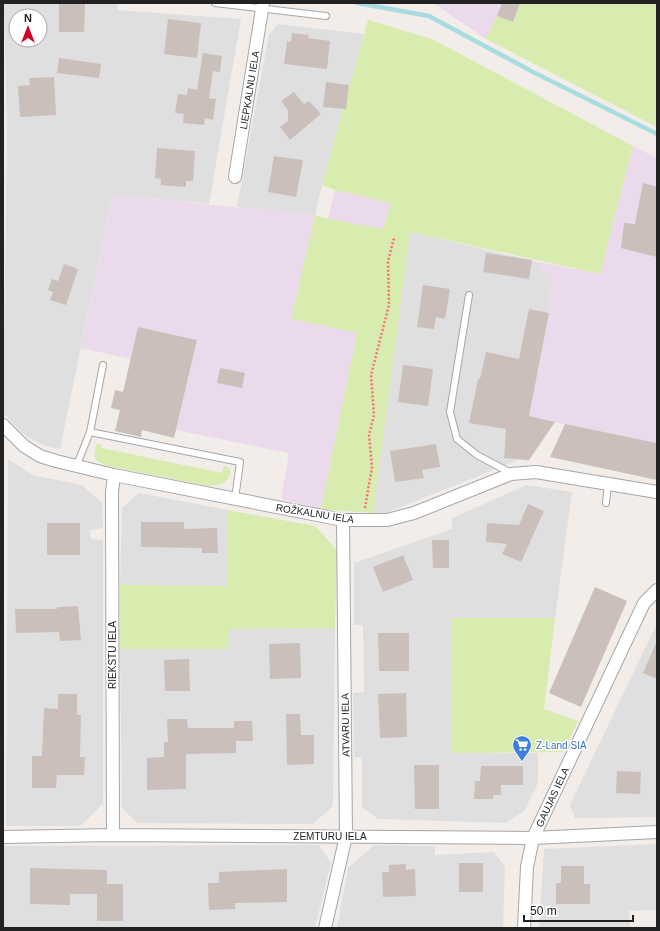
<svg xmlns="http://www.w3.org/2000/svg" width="660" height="931" viewBox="0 0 660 931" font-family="Arial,sans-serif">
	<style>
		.residential { fill: #e0dfdf; fill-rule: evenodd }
		.industrial { fill: #ebdaeb }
		.grass { fill: #d7ecae }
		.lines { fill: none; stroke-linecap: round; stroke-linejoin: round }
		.stream { stroke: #a8dce0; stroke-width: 4.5 }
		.building { fill: #cabfbb }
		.service-casing { stroke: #a6a6a6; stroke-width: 8 }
		.minor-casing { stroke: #a6a6a6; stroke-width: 14 }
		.path { stroke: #fd6e76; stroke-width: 2.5; stroke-dasharray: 2 2; stroke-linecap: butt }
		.service { stroke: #fff; stroke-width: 6 }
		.minor { stroke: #fff; stroke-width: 12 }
		.labels { text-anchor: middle; stroke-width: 3; stroke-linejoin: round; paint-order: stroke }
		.street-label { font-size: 10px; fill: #222; stroke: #fff }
		.shop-label { font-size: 10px; fill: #366cbe; stroke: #fff; text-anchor: start }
	</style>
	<rect width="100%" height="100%" fill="#f2ede8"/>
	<path class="residential" d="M4,3H118L117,10L241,19L209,204L112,195L60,449L45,446L26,436L3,413L7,137ZM16,16H40V40H16Z
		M278,24L364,34L322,185L315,215L237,207L269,34Z
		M410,232L538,262L552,283L549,313L526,433L521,443L519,460L383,514L373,513Z
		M8,459L32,475L82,485L102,503L103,528L90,530L91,539L103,540V804L80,826H6Z
		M527,485L572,492L555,618L451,619L452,753H538V783L524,811L506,823L378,819L362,807V757H354L353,693L364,692L363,625H354V563L452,529V518Z
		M139,493L228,510V586L120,585L122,508Z
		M657,623V817L575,818L570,805Z
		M335,628L333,806L313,824L137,823L122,808L120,649H228V629Z
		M657,844V910L629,911L630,928H539L544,849Z
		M319,845L331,863L315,928H3V846Z
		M374,845L435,846V855L494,852L505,867L503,928H337L348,868Z"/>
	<path class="industrial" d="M433,3H520L513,22L497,16L486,39Z
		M633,146L657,158V443L540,419L529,461L519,460L521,443L526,433L549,313L552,283L538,262L600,274Z
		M335,190L391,203L383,229L328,219Z
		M112,195L315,215L291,319L357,333L321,509L281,499L289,453L176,430L197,340L138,327L131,359L81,348Z"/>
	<path class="grass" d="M520,3H657V127L486,39L497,16L513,22Z
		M368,20L432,39L633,146L600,274L410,232L373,513L321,509L357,333L291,319L315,215L328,219L383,229L391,203L335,190L322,185Z
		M96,444L102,445L101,448L222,473L224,466L228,467L231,472C227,484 221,485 208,486L108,466L97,461L94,456Z
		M228,510L315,526L337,550L335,628L229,629L228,649H120V585L228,586Z
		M451,618H555L544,709L578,721L563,752L452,753Z"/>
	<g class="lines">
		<path class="stream" d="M357,3L429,16L533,72L657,134"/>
	</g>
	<path class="building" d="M59,3H85L84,32H59Z
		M502,3H520L513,22L497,16Z
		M168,19L201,23L197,58L164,54Z
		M292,33L309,35L308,38L330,41L327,69L284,64L287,41L291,42Z
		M203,53L222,56L220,72L213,71L209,98L216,99L213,120L205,118L204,125L183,123L184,114L175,113L178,94L187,95L188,88L197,90Z
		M59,58L101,64L99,78L57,73Z
		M54,77L56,115L20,117L18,86L30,85L29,78Z
		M326,82L349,85L346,109L323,107Z
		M294,92L304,104L309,101L321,114L290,140L280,127L288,121V110L281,101Z
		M157,148L195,151L193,181H186V187L161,185V179L155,178Z
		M274,156L303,160L296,197L268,192Z
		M643,183L657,187V257L621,248L624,223L635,224Z
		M486,253L532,260L529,279L483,272Z
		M64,264L78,269L66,305L50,300L53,292L48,290L52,279L58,281Z
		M423,285L450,289L445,319L436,317L434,329L417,327Z
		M529,309L549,313L529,416L555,422L529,460L504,458L506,429L469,423L478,379H480L486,352L519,359Z
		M138,327L197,340L174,438L142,430L141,437L115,431L120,410L111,408L115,390L123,392Z
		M403,365L433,369L428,406L398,402Z
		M220,368L245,373L242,388L217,383Z
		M565,424L657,443V480L550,457Z
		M436,444L440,467L422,470L424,478L395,482L390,451Z
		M528,504L544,511L521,562L502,554L507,544L486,542L487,523L519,525Z
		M141,522H184V529L217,528L218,553H202V548L141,547Z
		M47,523H80V555H47Z
		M432,540H449V568H433Z
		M403,555L413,580L383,592L373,567Z
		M595,587L627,601L581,707L549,693Z
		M78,606L81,640L60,641L59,632L16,633L15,609H57V607Z
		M378,633H409V671H379Z
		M657,641V679L643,673Z
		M300,643L301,678L270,679L269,644Z
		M189,659L190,691H165L164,660Z
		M406,693L407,737L380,738L378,694Z
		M58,694H77V715H81L80,757H85L84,775H57L56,788H32V756H42L44,708L58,709Z
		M286,714H300L301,735H314V764L287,765Z
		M167,719H187L188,728H234V721H252L253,741H236V753L186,754V789L147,790V758L164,757V742H168Z
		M414,765H439V809H415Z
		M481,766H523V785H501V795H493V799H474L475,781H480Z
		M617,771L641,772L640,794L616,793Z
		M459,863H483V892H459Z
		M406,864V870L415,869L416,896L383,897L382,872H389V865Z
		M561,866H584V884H590V904H556V883H561Z
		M30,868L107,870V884H123V921H97V894H70V905L30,904Z
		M287,869V902L235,903V909L209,910L208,883H219V872Z"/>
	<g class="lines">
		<g class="service-casing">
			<path id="service" d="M215,3L326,16
				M469,295L450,412L457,439L477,455L511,473
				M90,432L103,365
				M76,467L90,432L240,462L235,499
				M606,503L608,484"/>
		</g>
		<g class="minor-casing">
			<path id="minor" d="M235,177L263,3
				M3,425L24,446L40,456L56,461L114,475L343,520H387L414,513L511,474L536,472L657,492
				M113,835L112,492L114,475
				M3,837L113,835L533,838L657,832
				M325,928L346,836L343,520
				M524,928L527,867L533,838L644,603L657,590"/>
		</g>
		<path class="path" d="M365,508L372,467L369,435L374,415L371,375L389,305L388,261L394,238"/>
		<use href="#service" class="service"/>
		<use href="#minor" class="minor"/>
	</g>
	<defs>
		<g id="supermarket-pin" transform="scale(1)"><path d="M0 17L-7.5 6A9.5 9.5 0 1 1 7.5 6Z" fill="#3f7fe0" stroke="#fff"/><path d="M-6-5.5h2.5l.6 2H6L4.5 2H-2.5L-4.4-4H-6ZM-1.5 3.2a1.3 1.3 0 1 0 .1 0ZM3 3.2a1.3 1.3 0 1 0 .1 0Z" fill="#fff"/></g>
	</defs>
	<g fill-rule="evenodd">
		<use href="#supermarket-pin" x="522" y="745"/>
	</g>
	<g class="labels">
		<g class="street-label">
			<text transform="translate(249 90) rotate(-81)" y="4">LIEPKALNU IELA</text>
			<text transform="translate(315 513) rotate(9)" y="4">ROŽKALNU IELA</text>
			<text transform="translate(112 655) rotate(-90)" y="4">RIEKSTU IELA</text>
			<text transform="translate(345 725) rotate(-91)" y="4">ATVARU IELA</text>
			<text transform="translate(552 797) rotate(-65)" y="4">GAUJAS IELA</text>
			<text x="330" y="840">ZEMTURU IELA</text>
		</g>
		<g class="shop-label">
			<text x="536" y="749">Z-Land SIA</text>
		</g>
	</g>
	<rect width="660" height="931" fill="none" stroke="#222222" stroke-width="8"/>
	<g transform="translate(28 28)"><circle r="19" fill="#ffffff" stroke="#a7a7a7"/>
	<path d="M0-3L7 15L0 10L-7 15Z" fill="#d30022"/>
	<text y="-6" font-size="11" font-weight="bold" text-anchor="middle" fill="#222222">N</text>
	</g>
	<path d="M524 915v6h109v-6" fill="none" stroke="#222222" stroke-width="2"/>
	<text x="530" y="915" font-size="12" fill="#222222" stroke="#ffffff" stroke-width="3" paint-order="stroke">50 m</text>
</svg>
